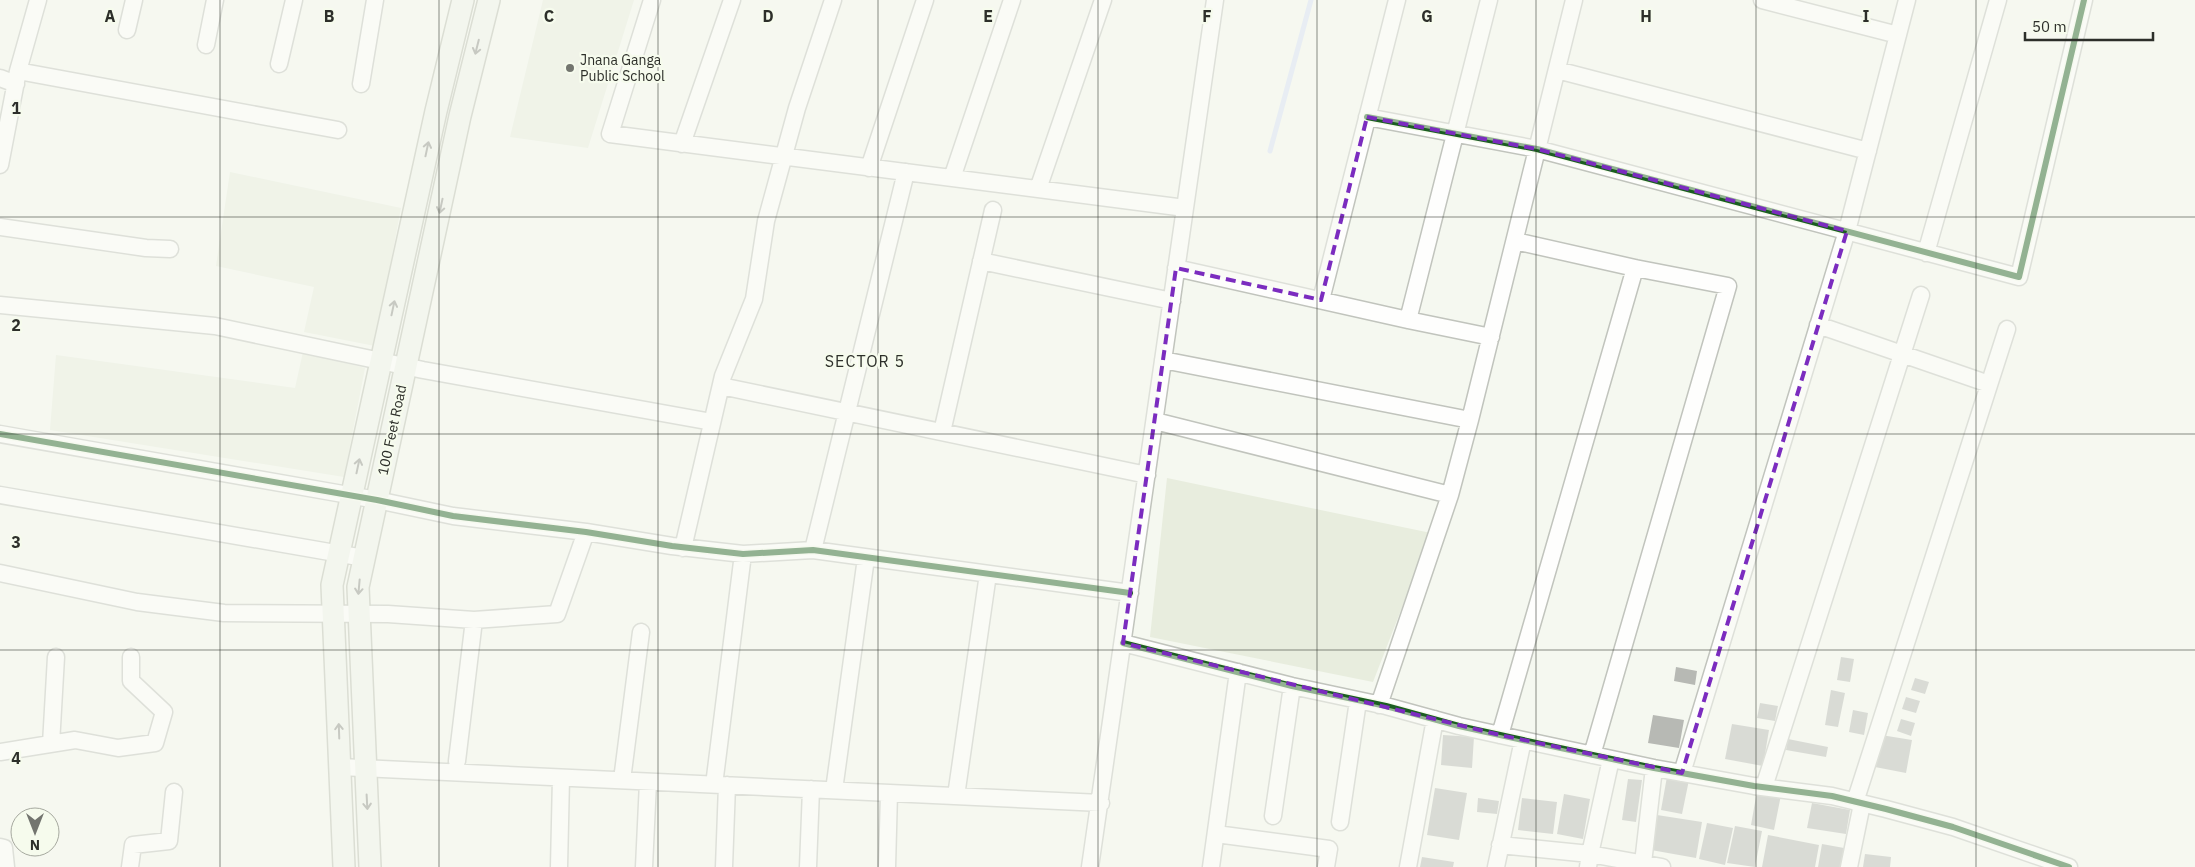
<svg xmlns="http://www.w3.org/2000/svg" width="2195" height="867" viewBox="0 0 2195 867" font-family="'IBM Plex Sans',sans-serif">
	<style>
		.built { fill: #e8edde }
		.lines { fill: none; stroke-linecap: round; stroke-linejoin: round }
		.stream { stroke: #d7e1f5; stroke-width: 5 }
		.building { fill: #b7b9b4 }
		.minor-casing { stroke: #c1c4bd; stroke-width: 19 }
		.major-casing { stroke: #bbbfb1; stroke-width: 24 }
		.minor { stroke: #fefefd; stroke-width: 16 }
		.major { stroke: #f0f3eb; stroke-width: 21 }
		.cycleway-casing { stroke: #f6fbed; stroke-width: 9 }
		.cycleway { stroke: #1b5e20; stroke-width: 6 }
		.oneway { stroke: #8e918a }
		.marked { fill: none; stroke: #7b2cbf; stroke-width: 4; stroke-dasharray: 10 6; stroke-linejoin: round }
		.grid { fill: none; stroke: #2d2f2a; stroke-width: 1; stroke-opacity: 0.55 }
		.poi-dot { fill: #73756f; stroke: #f6fbed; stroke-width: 2 }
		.labels { text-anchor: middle; stroke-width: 4.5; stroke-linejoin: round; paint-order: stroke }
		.poi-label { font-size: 14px; fill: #2d2f2a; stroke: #f6fbed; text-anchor: start }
		.street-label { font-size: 14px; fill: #2d2f2a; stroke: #f6fbed }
		.quarter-label { font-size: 16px; letter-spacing: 1px; fill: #2d2f2a; stroke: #f6fbed }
		.grid-label { font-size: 16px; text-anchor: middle; font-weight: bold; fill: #2d2f2a; stroke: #f6fbed; stroke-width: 4.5; stroke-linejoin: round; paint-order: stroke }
	</style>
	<rect width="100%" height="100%" fill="#f5f8f0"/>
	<path class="built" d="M543,0H634L588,148L510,137Z
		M230,172L401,208L375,346L304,332L314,287L216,266Z
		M303,352L365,368L344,477L50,430L56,355L295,388Z
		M1167,478L1431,533L1373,682L1150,637Z"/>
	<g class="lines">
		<path class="stream" d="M1270,151L1311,0"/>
	</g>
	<path class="building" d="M1841,657L1854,659L1850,682L1837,680Z
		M1676,667L1697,671L1695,685L1674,681Z
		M1915,678L1929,682L1925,694L1911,690Z
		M1831,690L1845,693L1838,727L1825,725Z
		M1906,697L1920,701L1916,713L1902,709Z
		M1760,703L1778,706L1775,721L1757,718Z
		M1853,710L1868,713L1864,735L1849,732Z
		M1653,715L1684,720L1679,748L1648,743Z
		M1901,719L1915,723L1911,736L1897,731Z
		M1732,724L1769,730L1763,766L1725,759Z
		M1443,735L1474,737L1472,768L1441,765Z
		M1881,735L1912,740L1906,773L1875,767Z
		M1788,739L1828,747L1826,757L1786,750Z
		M1668,771L1690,775L1682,814L1661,810Z
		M1628,779L1642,780L1636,822L1622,820Z
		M1435,788L1467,793L1459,840L1427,835Z
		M1757,791L1781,795L1774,830L1751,825Z
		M1564,794L1590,799L1583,839L1557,834Z
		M1478,798L1499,801L1497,814L1477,812Z
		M1522,798L1557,802L1553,834L1518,830Z
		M1812,803L1850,810L1846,834L1807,828Z
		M1657,815L1702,822L1696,858L1651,850Z
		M1707,823L1733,828L1725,865L1699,859Z
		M1735,826L1762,831L1755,867L1727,863Z
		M1768,835L1819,845L1815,867H1762Z
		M1822,844L1844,848L1840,867H1818Z
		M1865,854L1891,857L1890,867H1863Z
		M1422,857L1454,862L1453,867H1420Z"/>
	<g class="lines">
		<g class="minor-casing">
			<path id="minor" d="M652,0L610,134L1185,208
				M1762,0L1898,35
				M127,30L134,0
				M206,45L215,0
				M279,64L294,0
				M1557,70L1868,151
				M18,71L338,130
				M0,78L16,84
				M361,84L375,0
				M1367,117L1537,149L2019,277L2084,0
				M682,144L732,0
				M0,165L18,71L38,0
				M869,168L925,0
				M952,178L1012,0
				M1038,189L1103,0
				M0,227L146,248L170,249
				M1515,241L1635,268L1728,286L1592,755
				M1926,253L1998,0
				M981,261L1172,301
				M1176,268L1408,320L1491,337
				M1321,300L1397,0
				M0,305L215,326L423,370L712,422
				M1408,320L1489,0
				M1818,325L1989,384
				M1163,360L1470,420
				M721,386L1147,475
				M1155,421L1450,495
				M942,432L993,210
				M0,434L377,500L453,516L586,532L672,546L743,554L813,550L1130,593
				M0,495L364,558
				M683,548L723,376L754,299L766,221L797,108L833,0
				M813,550L906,172
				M0,573L137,602L224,613L388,614L474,620L557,614L586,532
				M1123,643L1292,686L1386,706L1459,726L1523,740L1654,768L1754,786L1832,796L1886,809L1953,827L2069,867
				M1379,705L1450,495L1470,420L1574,0
				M1500,735L1635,268
				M51,744L56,657
				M0,752L75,740L118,748L155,743L164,712L131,681V657
				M1611,759L1590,854L1662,867
				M457,761L474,620
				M340,767L1101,803
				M1682,773L1847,231L1907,0
				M622,780L641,632
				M714,785L743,554
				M1764,787L1921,295
				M834,790L866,558
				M956,796L988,574
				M1855,802L2007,329
				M1273,816L1292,686
				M1340,822L1358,701
				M1216,834L1329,849L1326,867
				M1500,845L1590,854L1588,867
				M0,847L4,848L6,867
				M1643,863L1654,768
				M130,867L133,845L169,841L174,792
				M559,867L561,778
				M644,867L648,782
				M724,867L727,785
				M808,867L811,789
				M887,867L889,793
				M1090,867L1215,0
				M1211,867L1238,672
				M1408,867L1435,719
				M1496,867L1523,740
				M1849,867L1862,804"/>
		</g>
		<g class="major-casing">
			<path id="major" d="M344,867L332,585L436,111L463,0
				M370,867L358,587L460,116L489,0"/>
		</g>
		<use href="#minor" class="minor"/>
		<use href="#major" class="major"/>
		<g class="cycleway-casing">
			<path id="cycleway" d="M1367,117L1537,149L2019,277L2084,0
				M0,434L377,500L453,516L586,532L672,546L743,554L813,550L1130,593
				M1123,643L1292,686L1386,706L1459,726L1523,740L1654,768L1754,786L1832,796L1886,809L1953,827L2069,867"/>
		</g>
		<use href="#cycleway" class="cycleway"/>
	</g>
	<defs><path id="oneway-shaft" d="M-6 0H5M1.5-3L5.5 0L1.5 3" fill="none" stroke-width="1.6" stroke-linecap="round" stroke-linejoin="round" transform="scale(1.25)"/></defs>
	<g class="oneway">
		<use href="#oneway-shaft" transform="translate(477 47) rotate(104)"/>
		<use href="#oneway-shaft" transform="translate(427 149) rotate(-78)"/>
		<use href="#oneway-shaft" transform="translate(441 206) rotate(102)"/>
		<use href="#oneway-shaft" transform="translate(393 308) rotate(-78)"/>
		<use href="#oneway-shaft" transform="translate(358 466) rotate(-78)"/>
		<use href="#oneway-shaft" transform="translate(359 587) rotate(95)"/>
		<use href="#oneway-shaft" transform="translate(339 731) rotate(-92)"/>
		<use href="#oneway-shaft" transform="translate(367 802) rotate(87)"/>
	</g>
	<path d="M0 0H2195V867H0ZM1367,117L1537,149L1847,231L1682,773L1500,735L1123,643L1176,268L1321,300Z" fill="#f5f8f0" fill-opacity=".55" fill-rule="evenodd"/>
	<path class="marked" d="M1367,117L1537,149L1847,231L1682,773L1500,735L1123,643L1176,268L1321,300Z"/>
	<path class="grid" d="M220,0V867M439,0V867M658,0V867M878,0V867M1098,0V867M1317,0V867M1536,0V867M1756,0V867M1976,0V867M0,217H2195M0,434H2195M0,650H2195"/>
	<circle class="poi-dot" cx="570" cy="68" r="5"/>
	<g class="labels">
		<g class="poi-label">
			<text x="580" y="65">Jnana Ganga<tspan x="580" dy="16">Public School</tspan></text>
		</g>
		<g class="street-label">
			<text transform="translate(392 430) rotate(-78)" y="5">100 Feet Road</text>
		</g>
		<g class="quarter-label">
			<text x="865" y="367">SECTOR 5</text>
		</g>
	</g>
	<g class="grid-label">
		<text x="110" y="22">A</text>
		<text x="329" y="22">B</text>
		<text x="549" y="22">C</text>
		<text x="768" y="22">D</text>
		<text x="988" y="22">E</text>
		<text x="1207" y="22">F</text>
		<text x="1427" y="22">G</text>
		<text x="1646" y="22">H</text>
		<text x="1866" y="22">I</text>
		<text x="16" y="114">1</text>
		<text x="16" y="331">2</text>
		<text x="16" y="548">3</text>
		<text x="16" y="764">4</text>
	</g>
	<g transform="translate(35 832) rotate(180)"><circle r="24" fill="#f6fbed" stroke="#a6a99f"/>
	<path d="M0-4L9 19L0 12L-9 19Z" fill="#73756f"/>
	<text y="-8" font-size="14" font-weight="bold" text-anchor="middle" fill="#2d2f2a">N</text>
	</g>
	<path d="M2025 32v8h128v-8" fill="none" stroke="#2d2f2a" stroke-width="2.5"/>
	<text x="2032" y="32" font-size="15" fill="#2d2f2a" stroke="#f6fbed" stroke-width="4" paint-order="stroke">50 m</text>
</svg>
